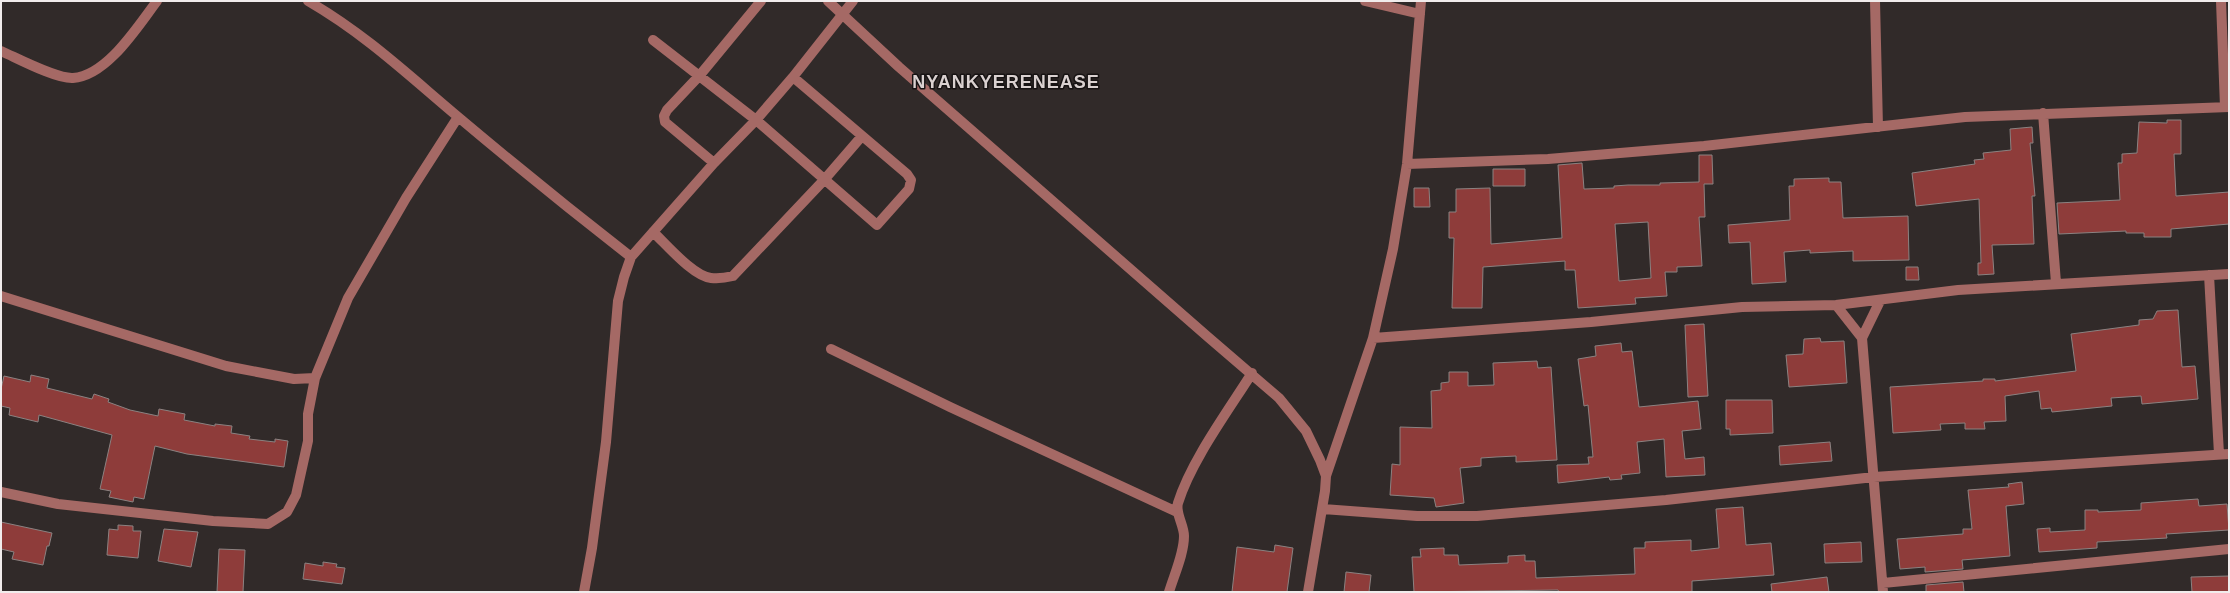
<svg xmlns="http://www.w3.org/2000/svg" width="2230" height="593" viewBox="0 0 2230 593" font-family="Arial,sans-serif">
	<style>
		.building { fill: #8e3c3a; stroke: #8b8281; fill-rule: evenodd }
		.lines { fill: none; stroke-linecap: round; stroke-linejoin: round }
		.minor { stroke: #a56965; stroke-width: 10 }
		.labels { text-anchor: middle; stroke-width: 3; stroke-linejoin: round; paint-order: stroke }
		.district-label { font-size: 18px; font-weight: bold; letter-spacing: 1px; fill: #dad1d0; stroke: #171313 }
	</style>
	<rect width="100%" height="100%" fill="#312a29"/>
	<path class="building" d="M2167,120H2181V154H2174L2176,196L2229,192V224L2171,229V237H2144V233H2126V231L2059,234L2057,203L2120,200L2118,163H2122V154L2137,153L2139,122L2167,123Z
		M2032,127L2033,143H2030L2035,196H2032L2034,244L1992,245L1994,274L1978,275V263H1981L1979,199L1916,206L1912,173L1975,164L1974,160L1984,159L1983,153L2011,150L2010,129Z
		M1699,155H1712L1713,184H1704L1705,217H1699L1702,266L1677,267V272H1665L1667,296L1635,298L1636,304L1578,308L1575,270H1565V261L1483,267L1482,308H1452L1454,238H1449V212H1456V189L1490,188L1491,244L1562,238L1558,165L1582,163L1584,189L1614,188V186L1628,185H1660V183L1699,182ZM1648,222L1651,278L1619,281L1615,224Z
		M1493,169H1525V186H1493Z
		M1829,178V182H1841L1843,218L1908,216L1909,260L1853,261V251L1810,253V250L1784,252L1786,282L1752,284L1750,242L1729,243L1728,225L1790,220L1789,186H1794V179Z
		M1414,188H1429L1430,207H1414Z
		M1906,267H1918L1919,280H1906Z
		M2178,310L2182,367L2195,366L2198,399L2142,404L2141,396L2111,398L2112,406L2052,412L2051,408L2041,409L2039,391L2005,396L2006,421L1984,422L1985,429H1965V423L1940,424L1941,430L1893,433L1890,387L1983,381V379H1995V381L2076,371L2071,334L2139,325V320L2153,319L2157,311Z
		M1704,324L1708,396L1688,397L1685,325Z
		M1820,338L1821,342L1844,341L1847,383L1789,387L1786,355L1803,354L1804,339Z
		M1621,343L1622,352L1632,351L1639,407L1698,401L1701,429L1682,431L1685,459L1704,457L1705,475L1666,477L1664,439L1637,442L1640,473L1621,475L1622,479L1610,480L1609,477L1558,483L1557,465L1589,464L1588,457H1593L1588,405L1584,406L1578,359L1596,356L1595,346Z
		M1537,361L1538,368L1551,367L1557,460L1516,462V456L1496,457L1481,458V466L1460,468L1464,503L1436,507L1434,498L1390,495L1392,464L1400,465V427L1432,428L1431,391L1441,390V383L1449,382V372H1468V386L1494,385L1493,363Z
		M31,375L49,379L47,388L92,399L94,394L109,399L108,402L130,410L158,416L159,409L185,414L184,420L215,426V424L232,426L231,433L250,436L249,439L275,442V439L288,441L284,467L187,454L155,446L144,499L134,497L133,502L109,497L111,491L100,489L112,435L39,415L38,422L9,415L10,408L1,406V389L4,376L30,382Z
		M1726,400H1772L1773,433L1730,435V429H1726Z
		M1830,442L1832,461L1780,465L1779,446Z
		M2022,482L2024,504L2006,506L2010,556L1962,560L1963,569L1925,572V567L1900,569L1897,539L1963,534V529H1972L1968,490L2009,487L2008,484Z
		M2198,499L2199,506L2227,504L2229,530L2166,534L2167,538L2097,542V548L2039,552L2037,529L2050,528V532L2085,530V510H2098V512L2141,510V503Z
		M1743,507L1746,545L1771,543L1774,575L1692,581V592H1559L1558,590L1414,592L1412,557H1421L1420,549L1444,548V555H1458L1459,565L1508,563V556L1525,555V561H1535L1536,578L1635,574L1634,548H1645V542L1691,540V551L1719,548L1716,509Z
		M1,522L52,533L49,546H47L43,565L12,559L14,552L1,549Z
		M118,525L133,526V531H141L138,558L107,555L109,529L118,530Z
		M164,529L198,532L191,567L158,561Z
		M1861,542L1862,562L1825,563L1824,544Z
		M1275,545L1293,548L1287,592H1232L1237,547L1274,552Z
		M219,549L245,550L243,592H217Z
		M323,562L337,564L336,567L345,568L342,584L303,579L305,563L323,566Z
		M1346,572L1371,575L1369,592H1344Z
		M2229,576V592H2192L2191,577Z
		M1827,577L1829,592H1772L1771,584Z
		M1963,582L1964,592H1926V585Z"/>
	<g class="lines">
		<path class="minor" d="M308,1C365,34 407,74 457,116C514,164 572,211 631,257
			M828,1L899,67L1208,337L1279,398L1306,431L1320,460L1326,476L1325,491L1308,592
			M1365,1L1420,14
			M1875,1L1878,127
			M2221,1L2225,107
			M653,40L756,120L877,225L909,189L911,180L907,174L793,77
			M1,51C17,58 56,79 73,78C107,76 138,26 157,1
			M2043,113L2056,283
			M714,163L665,122L664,116L667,110L700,75L761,1
			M1407,164L1548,159L1704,146L1965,117L2229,107
			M653,232C667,245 693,276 711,278C719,279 725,278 733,276L824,180L862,136
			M2209,275L2219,454
			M1,296L226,366L294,379L315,378L348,298L406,198L458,117
			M1880,301L1862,338L1883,592
			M1836,305L1862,338
			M1373,338L1591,322L1742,307L1836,305L1958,290L2229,274
			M831,349L950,407L1177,512
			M1326,476L1373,338L1393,249L1407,164L1421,1
			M1,492L58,504L213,521L268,524L287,512L296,495L308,441V414L315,378
			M1323,509L1417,516H1477L1666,500L1874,477L2229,454
			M1883,583L2229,549
			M584,592L592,548L606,442L618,301L624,277L631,257L714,163L756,120L793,77L853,1
			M1169,592C1174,575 1184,554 1184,536C1184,525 1175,513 1178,503C1191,461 1228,411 1252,373"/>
	</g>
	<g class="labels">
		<g class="district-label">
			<text x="1006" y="88">NYANKYERENEASE</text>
		</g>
	</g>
	<rect width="2230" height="593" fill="none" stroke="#f1ecec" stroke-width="4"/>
</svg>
